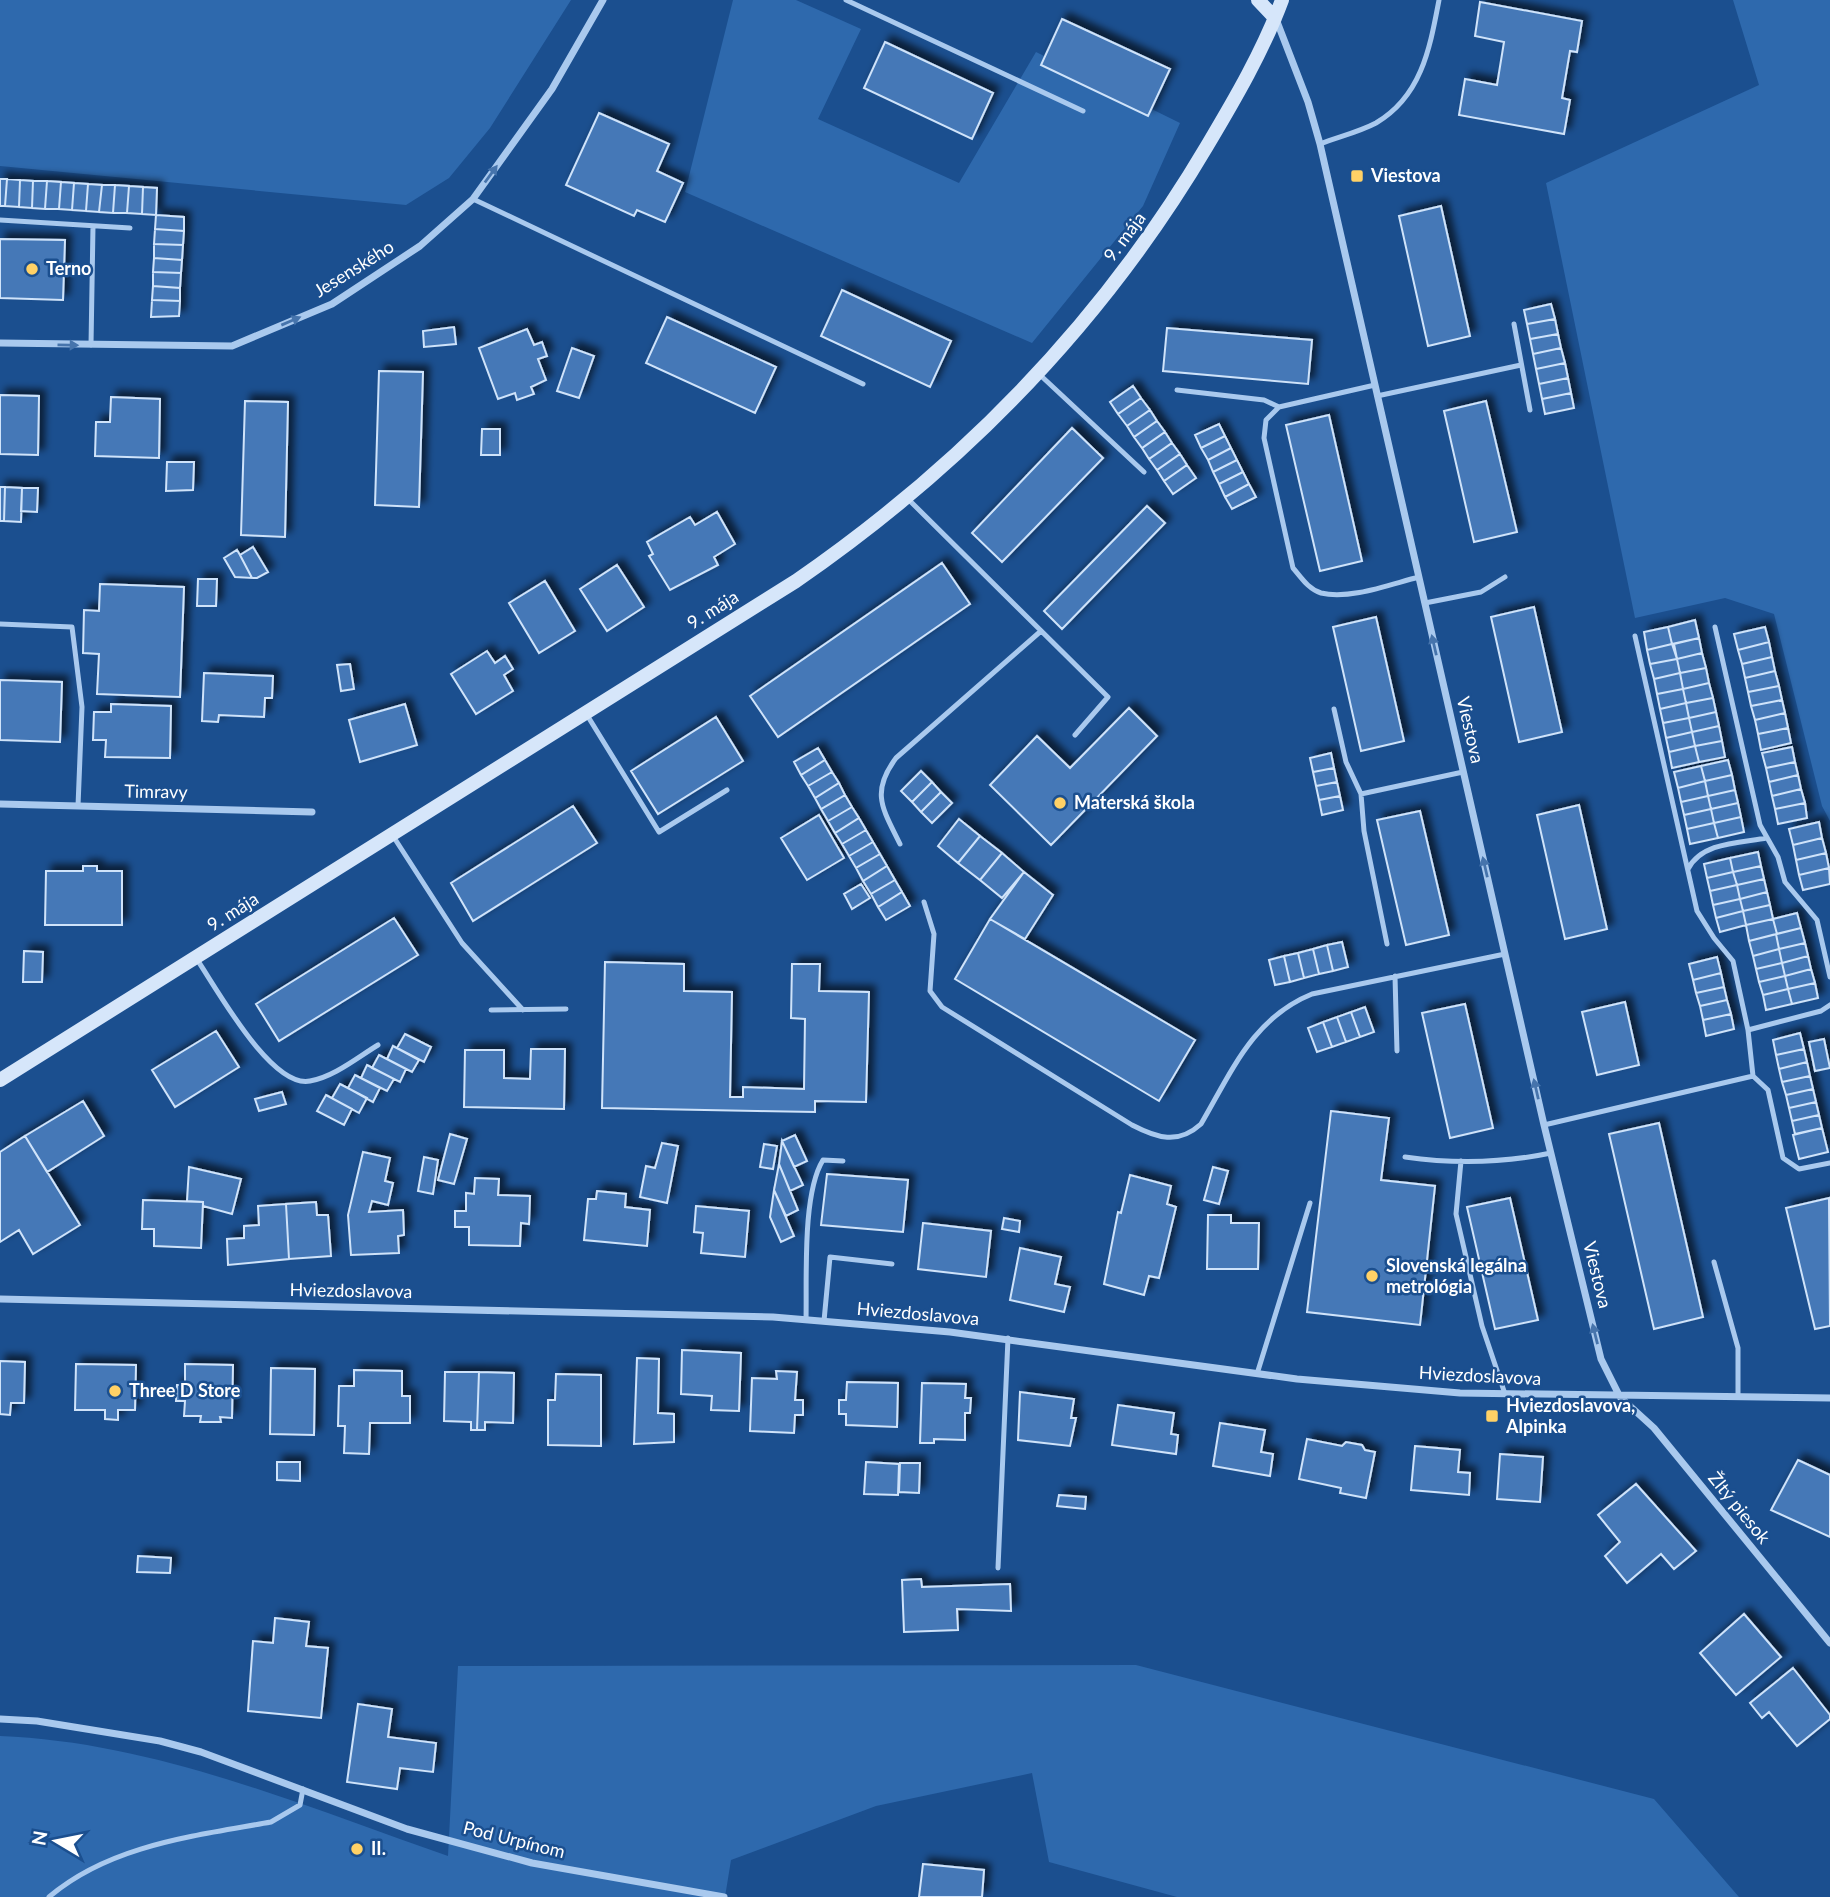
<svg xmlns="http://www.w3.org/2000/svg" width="1830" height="1897" viewBox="0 0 1830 1897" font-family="Lato,sans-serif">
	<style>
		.green { fill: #2e69ad }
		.building { fill: #4478b7; stroke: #cfe3fa; stroke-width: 2; filter: url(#shadow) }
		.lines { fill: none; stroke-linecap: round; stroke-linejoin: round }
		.lane { stroke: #a9c9ee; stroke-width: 5 }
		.street { stroke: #a9c9ee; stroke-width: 7 }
		.secondary { stroke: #d6e6fa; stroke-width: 14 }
		.oneway { fill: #4674ac }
		.poi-dot { fill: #ffd166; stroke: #1b4f8f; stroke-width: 2.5 }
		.labels { text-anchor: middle; stroke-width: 5; stroke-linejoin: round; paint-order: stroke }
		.poi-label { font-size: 18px; font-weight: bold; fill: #fff; stroke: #1b4f8f; text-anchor: start }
		.street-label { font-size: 18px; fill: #fff; stroke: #1b4f8f }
	</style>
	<defs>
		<filter id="shadow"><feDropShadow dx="6" dy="-6" stdDeviation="3.5" flood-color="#0009"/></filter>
	</defs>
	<rect width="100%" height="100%" fill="#1b4f8f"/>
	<path class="green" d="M0,0H571L490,128L449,178L406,205L0,166Z
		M733,0H796L861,29L818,119L959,183L1036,52L1180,123L1143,206L1032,343L685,192Z
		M1733,0H1830V821L1822,806L1774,614L1725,598L1635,618L1546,183L1759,85Z
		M1136,1665L1654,1799L1739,1897H1177L1049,1862L1032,1773L876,1806L731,1860L725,1897H0V1736C155,1742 303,1806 448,1856L458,1666Z"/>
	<path class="building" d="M1480,2L1582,21L1577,52L1570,51L1562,98L1570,100L1564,134L1459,115L1465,79L1497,85L1504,42L1475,36Z
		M1062,19L1170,69L1148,116L1041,65Z
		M885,42L993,93L972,139L864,88Z
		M599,113L669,144L657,171L683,183L665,222L637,210L634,216L566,185Z
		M0,179H7L5,206H0Z
		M7,179L20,180L19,207L5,206Z
		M20,180L33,181L32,208L19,207Z
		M33,181H47L45,209L32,208Z
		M47,181L61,182L59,209H45Z
		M61,182L74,183L72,210L59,209Z
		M74,183L88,184L86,211L72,210Z
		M88,184L102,185L99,212L86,211Z
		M102,185H115L113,213L99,212Z
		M115,185L129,186L127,213H113Z
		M129,186L143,187L142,214L127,213Z
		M143,187L157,188L156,215L142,214Z
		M1441,206L1470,336L1428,346L1399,216Z
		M156,215L184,217V231L155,229Z
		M155,229L184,231L183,245L154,244Z
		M0,239L65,240L63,300L0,298Z
		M154,244L183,245L182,260L154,258Z
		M154,258L182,260L181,273L153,272Z
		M153,272L181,273L180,288L153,286Z
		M153,286L180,288V301L152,300Z
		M842,290L951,341L930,387L821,336Z
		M152,300L180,301L179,316L151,317Z
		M1551,304L1555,319L1527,324L1524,310Z
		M667,317L776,367L755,413L646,363Z
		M1555,319L1558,334L1530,339L1527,324Z
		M454,327L456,344L424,347L423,331Z
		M1167,328L1312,340L1308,384L1163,371Z
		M527,329L534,345L542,342L547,356L538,359L546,380L531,387L534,394L517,400L515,393L498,399L479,348Z
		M1558,334L1561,348L1533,354L1530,339Z
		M572,348L594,356L579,398L557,391Z
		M1561,348L1565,363L1536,369L1533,354Z
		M1565,363L1568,378L1539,384L1536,369Z
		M379,371L423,372L419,507L375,505Z
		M1568,378L1571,393L1542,399L1539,384Z
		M1133,386L1141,398L1118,414L1110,402Z
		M1571,393L1574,408L1545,414L1542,399Z
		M0,395L39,396L38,455L0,454Z
		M111,397L160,399L159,458L95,456L96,422H110Z
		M1141,398L1150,410L1127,426L1118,414Z
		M245,401L288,402L285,537L241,535Z
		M1486,401L1517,532L1474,542L1444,411Z
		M1150,410L1157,421L1134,437L1127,426Z
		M1329,415L1362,561L1320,571L1286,425Z
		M1157,421L1165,432L1142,448L1134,437Z
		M1219,424L1225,436L1201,448L1195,435Z
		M1072,428L1103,458L1002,562L972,533Z
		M482,429H500V455H481Z
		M1165,432L1172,443L1149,459L1142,448Z
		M1225,436L1231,448L1208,460L1201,448Z
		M1172,443L1180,454L1157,470L1149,459Z
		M1231,448L1237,460L1213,472L1208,460Z
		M1180,454L1187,465L1164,481L1157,470Z
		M1237,460L1243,472L1219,484L1213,472Z
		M167,462H194L193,490L166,491Z
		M1187,465L1196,478L1173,494L1164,481Z
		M1243,472L1249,484L1225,497L1219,484Z
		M1249,484L1256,497L1232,509L1225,497Z
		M0,487H5L4,521H0Z
		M5,487L22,488L21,522L4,521Z
		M22,488H38L37,512L21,511Z
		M1147,506L1165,523L1062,629L1044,611Z
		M717,512L735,544L714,557L718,565L670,590L649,556L653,554L647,542L690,517L695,525Z
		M253,547L268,572L257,578H252L240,555Z
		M237,550L240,555L252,578L235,577L224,558Z
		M942,563L970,604L778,737L750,696Z
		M617,565L644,607L607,631L580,589Z
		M198,579H217L216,606H197Z
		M545,581L575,631L539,653L509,603Z
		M100,584L184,587L180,697L97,694L99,654L83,653L84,610L99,611Z
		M1534,607L1562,732L1519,742L1491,617Z
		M1376,617L1404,741L1361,751L1333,627Z
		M1695,620L1699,638L1672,644L1668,627Z
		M1668,627L1672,644L1647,650L1644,632Z
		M1765,627L1769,642L1738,650L1734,634Z
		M1699,638L1702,653L1677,659L1674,644Z
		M1769,642L1772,657L1742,664L1738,650Z
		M1672,644L1677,659L1650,664L1647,650Z
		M487,651L495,663L505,656L513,669L504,675L513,691L476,714L451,674Z
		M1702,653L1706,668L1680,673L1677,659Z
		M1772,657L1775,671L1745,678L1742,664Z
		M1677,659L1680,673L1654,679L1650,664Z
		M350,664L354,689L341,691L337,665Z
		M1706,668L1709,683L1683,689L1680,673Z
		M1775,671L1779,686L1748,692L1745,678Z
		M204,673L273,676L272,698H265L264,717L219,715L218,722L202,721Z
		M1680,673L1683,689L1657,694L1654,679Z
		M0,680L62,682L60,742L0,740Z
		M1709,683L1713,698L1686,703L1683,689Z
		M1779,686L1782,700L1751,706L1748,692Z
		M1683,689L1686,703L1660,709L1657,694Z
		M1713,698L1716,712L1689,718L1686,703Z
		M1782,700L1785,713L1755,720L1751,706Z
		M1686,703L1689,718L1663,723L1660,709Z
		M111,704L171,706L170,758L105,757L106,740H93L94,712H111Z
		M405,704L417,745L360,762L349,720Z
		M1129,708L1157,736L1051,845L990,785L1037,736L1070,768Z
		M1716,712L1719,726L1692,732L1689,718Z
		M1785,713L1788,728L1758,734L1755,720Z
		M716,717L743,761L658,814L631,771Z
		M1689,718L1692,732L1666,738L1663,723Z
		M1719,726L1722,741L1695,746L1692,732Z
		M1788,728L1791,743L1761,750L1758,734Z
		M1692,732L1695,746L1669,752L1666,738Z
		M1722,741L1725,757L1699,762L1695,746Z
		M1695,746L1699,762L1672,768L1669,752Z
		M1792,747L1795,762L1766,768L1762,753Z
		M818,748L825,760L801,775L794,762Z
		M1331,753L1334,768L1313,772L1310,758Z
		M825,760L832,772L808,786L801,775Z
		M1728,760L1732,775L1705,781L1701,766Z
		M1795,762L1798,775L1769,782L1766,768Z
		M1701,766L1705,781L1678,788L1674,772Z
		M1334,768L1337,782L1316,786L1313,772Z
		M921,771L932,782L912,802L901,791Z
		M832,772L839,783L815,798L808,786Z
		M1732,775L1735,790L1708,796L1705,781Z
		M1798,775L1801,789L1772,796L1769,782Z
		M1705,781L1708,796L1681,802L1678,788Z
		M932,782L941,792L921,812L912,802Z
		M1337,782L1340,796L1319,800L1316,786Z
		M839,783L845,795L821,809L815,798Z
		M1801,789L1805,803L1775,809L1772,796Z
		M1735,790L1738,803L1711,809L1708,796Z
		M941,792L952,803L932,823L921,812Z
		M845,795L852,807L828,821L821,809Z
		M1340,796L1343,810L1322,815L1319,800Z
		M1708,796L1711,809L1684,815L1681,802Z
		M1738,803L1741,817L1714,823L1711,809Z
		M1805,803L1807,818L1778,824L1775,809Z
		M1579,805L1607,929L1565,939L1537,815Z
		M573,806L597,843L473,921L451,883Z
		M852,807L859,818L835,833L828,821Z
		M1711,809L1714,823L1687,829L1684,815Z
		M1420,811L1449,935L1406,945L1377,820Z
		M819,815L844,858L807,880L781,838Z
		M1741,817L1744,832L1718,838L1714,823Z
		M859,818L866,830L842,844L835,833Z
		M959,819L980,836L958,863L938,846Z
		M1819,822L1822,838L1793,845L1789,829Z
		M1714,823L1718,838L1690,844L1687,829Z
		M866,830L873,842L849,856L842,844Z
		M980,836L1002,853L980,880L958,863Z
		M1822,838L1826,853L1796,860L1793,845Z
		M873,842L880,854L856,868L849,856Z
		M1758,852L1761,866L1733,872L1730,858Z
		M1002,853L1024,872L1002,898L980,880Z
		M1826,853L1829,868L1799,875L1796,860Z
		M880,854L887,866L863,881L856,868Z
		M1730,858L1733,872L1707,878L1704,864Z
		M83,866H97V871H122V925H45L46,871H83Z
		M887,866L895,880L871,894L863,881Z
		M1761,866L1764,879L1737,885L1733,872Z
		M1829,868L1830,884L1803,890L1799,875Z
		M1024,872L1053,895L1025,939L990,919Z
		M1733,872L1737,885L1710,891L1707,878Z
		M1764,879L1767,892L1740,899L1737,885Z
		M895,880L902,892L878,907L871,894Z
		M861,884L870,898L852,909L844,894Z
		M1737,885L1740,899L1713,905L1710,891Z
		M902,892L910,906L886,920L878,907Z
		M1767,892L1770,905L1743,911L1740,899Z
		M1740,899L1743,911L1716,918L1713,905Z
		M1770,905L1773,919L1746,925L1743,911Z
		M1743,911L1746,925L1720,932L1716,918Z
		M1797,913L1801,928L1777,934L1773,919Z
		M394,918L418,955L279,1041L256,1004Z
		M990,919L1195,1040L1159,1101L955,979Z
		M1773,919L1777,934L1749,941L1746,925Z
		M1801,928L1805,943L1779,949L1776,934Z
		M1776,934L1779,949L1753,956L1749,941Z
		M1342,942L1348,967L1333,971L1327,945Z
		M1805,943L1808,956L1782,963L1779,949Z
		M1327,945L1333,971L1319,974L1313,949Z
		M1313,949L1319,974L1304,978L1298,953Z
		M1779,949L1782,963L1756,969L1753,956Z
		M24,951L43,952L42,982H23Z
		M1298,953L1304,978L1290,982L1284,956Z
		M1284,956L1290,982L1275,985L1269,960Z
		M1808,956L1811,969L1785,976L1782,963Z
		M1717,957L1721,973L1693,980L1689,964Z
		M605,962L684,964V991L732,992L730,1097H743V1087L804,1089L805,1019L791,1018L792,964H820L819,991L869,992L866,1102L815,1101V1112L602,1108Z
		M1782,963L1785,976L1759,982L1756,969Z
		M1811,969L1815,983L1788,989L1785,976Z
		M1721,973L1724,987L1696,993L1693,980Z
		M1785,976L1788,989L1763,995L1759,982Z
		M1815,983L1818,998L1792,1004L1788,989Z
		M1724,987L1727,1000L1700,1006L1696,993Z
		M1788,989L1792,1004L1766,1010L1763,995Z
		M1727,1000L1731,1014L1703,1020L1700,1006Z
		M1625,1002L1639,1065L1597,1075L1582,1012Z
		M1465,1004L1493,1128L1450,1138L1422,1013Z
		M1365,1007L1374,1032L1360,1037L1351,1012Z
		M1351,1012L1360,1037L1346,1042L1337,1017Z
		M1731,1014L1734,1029L1706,1036L1703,1020Z
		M1337,1017L1346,1042L1332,1047L1323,1022Z
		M1323,1022L1332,1047L1317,1052L1308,1028Z
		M216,1031L239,1067L175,1107L152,1070Z
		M1800,1033L1804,1049L1776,1055L1773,1040Z
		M405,1034L431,1047L424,1062L397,1048Z
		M1824,1039L1830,1068L1815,1071L1809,1042Z
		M393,1046L419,1060L412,1072L387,1059Z
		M531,1049H565L564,1109L464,1107L465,1050H504V1078L530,1079Z
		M1804,1049L1807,1062L1779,1069L1776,1055Z
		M379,1055L406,1069L400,1082L372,1068Z
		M1807,1062L1810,1076L1782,1082L1779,1069Z
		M367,1065L394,1079L387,1091L361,1078Z
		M355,1075L380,1088L373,1102L348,1088Z
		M1810,1076L1813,1089L1786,1095L1782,1082Z
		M340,1084L367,1098L359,1113L332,1098Z
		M1813,1089L1816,1102L1789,1108L1786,1095Z
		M282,1092L286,1104L259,1111L255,1099Z
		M326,1095L352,1109L344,1125L317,1111Z
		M83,1101L104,1136L47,1172L25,1136Z
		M1816,1102L1819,1115L1792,1121L1789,1108Z
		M1331,1111L1389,1118L1381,1180L1435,1186L1420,1325L1307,1312Z
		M1819,1115L1822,1128L1795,1134L1792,1121Z
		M1659,1123L1703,1317L1654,1329L1609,1134Z
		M1822,1128L1828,1152L1799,1159L1793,1135Z
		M450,1134L467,1139L454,1184L438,1180Z
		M795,1135L807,1161L794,1167L782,1141Z
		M25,1136L80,1225L33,1254L19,1230L0,1242V1152Z
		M782,1141L803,1185L790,1191L779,1164Z
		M662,1143L678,1146L667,1203L640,1197L646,1166L655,1168Z
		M764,1144L777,1146L773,1169L760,1167Z
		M363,1152L390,1158L385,1181L393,1183L388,1205L372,1201L369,1212L403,1210L404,1235L398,1236L399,1253L351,1255L348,1215Z
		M424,1157L438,1160L433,1194L418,1191Z
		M779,1164L798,1210L786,1216L774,1190Z
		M189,1167L241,1179L232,1214L203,1206V1202L187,1201Z
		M1213,1167L1228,1171L1219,1204L1204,1200Z
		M827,1174L908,1180L903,1232L821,1225Z
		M1130,1175L1171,1186L1167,1204L1176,1207L1159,1278L1149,1276L1144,1295L1104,1284L1118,1212L1121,1213Z
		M475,1178L499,1179L498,1195L530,1196L529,1224L521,1223L520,1246L469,1245V1227H455V1211H466V1193L474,1194Z
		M774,1190L794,1236L781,1242L770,1217Z
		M597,1191L626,1194L625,1207L650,1210L647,1246L584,1240L588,1199H596Z
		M1510,1198L1538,1320L1495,1329L1467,1207Z
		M1829,1198L1830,1326L1815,1329L1786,1208Z
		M143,1200L203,1202L201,1248L154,1246V1229H142Z
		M316,1202L317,1215H328L331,1256L289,1259L286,1204Z
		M286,1204L289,1259L228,1265L227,1239L244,1238V1226L259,1225L258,1206Z
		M696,1206L749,1211L745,1257L701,1253L703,1233L694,1232Z
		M1208,1215H1231V1223H1259L1258,1269H1207Z
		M1004,1218L1020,1221L1019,1232L1002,1229Z
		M923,1223L991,1231L986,1277L918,1269Z
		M1020,1248L1061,1257L1055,1284L1070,1287L1064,1312L1010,1300Z
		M682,1350L741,1353L739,1411L711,1410L712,1396L681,1394Z
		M637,1358L659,1359L658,1413L674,1414V1442L634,1444Z
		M0,1361L25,1362L24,1403H11L10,1415L0,1414Z
		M76,1364L136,1365L135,1410H118V1420L105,1419V1410H75Z
		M185,1364L233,1365L232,1418L220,1417L221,1422H200L201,1416H184L185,1401H176L177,1385H185Z
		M271,1368L315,1369L314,1435L270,1434Z
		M354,1370L402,1371V1396H410V1423H370L369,1454L344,1453L345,1426H338L339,1386H354Z
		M776,1371L797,1372L795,1400H803V1415H795L794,1433L750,1431L752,1378L777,1379Z
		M445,1372H479L477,1430H471V1422L444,1421Z
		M479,1372L514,1373L513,1423L485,1422V1430H477Z
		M556,1374L601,1375V1446L548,1445V1400H555Z
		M847,1382L898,1383L897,1427L846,1425V1414H839V1400H846Z
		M922,1383L966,1384L965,1398H971L970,1413H965V1440L934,1439V1443H920Z
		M1020,1392L1074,1399L1071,1418H1076L1070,1446L1018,1440Z
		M1118,1405L1174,1413L1171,1434L1178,1435L1176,1454L1112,1445Z
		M1220,1423L1265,1430L1261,1452L1273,1454L1270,1476L1213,1466Z
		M1307,1439L1342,1446L1346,1442L1362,1445L1365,1450L1375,1452L1366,1498L1340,1493L1341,1488L1299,1479Z
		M1415,1446L1460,1450L1458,1472L1470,1473L1469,1495L1411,1490Z
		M1500,1454L1543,1457L1540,1502L1497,1499Z
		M1798,1460L1830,1475V1537L1771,1510Z
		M277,1462H300V1481L277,1480Z
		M866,1462L899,1464L898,1495L864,1494Z
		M900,1463H920L919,1493L899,1492Z
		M1636,1484L1696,1551L1674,1569L1661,1554L1627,1583L1605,1556L1620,1542L1598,1515Z
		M1059,1495L1086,1497L1085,1509L1057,1506Z
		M138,1556L171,1558L170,1573L137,1572Z
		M921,1579L922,1587L1010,1584L1011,1611L957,1609L958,1630L904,1632L902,1580Z
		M1744,1614L1781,1657L1736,1695L1700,1653Z
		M275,1618L309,1622L306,1646L328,1648L321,1718L248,1711L253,1641L273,1643Z
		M1793,1668L1830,1715V1719L1797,1746L1769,1712L1762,1718L1750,1703Z
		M358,1704L392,1709L388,1737L436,1743L433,1772L400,1768L397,1789L347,1782Z
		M923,1864L984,1870L982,1897H919Z"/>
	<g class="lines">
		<path class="lane" d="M846,0L1083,111
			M1320,144C1338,137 1359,132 1376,123C1422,96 1430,47 1439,0
			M473,199L863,384
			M0,220L130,228
			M1514,324L1530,410
			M91,345L93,226
			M1039,374L1144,472
			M1375,385L1279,407L1266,420L1264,438L1293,568C1301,577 1308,589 1321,593C1350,600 1391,584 1419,577
			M1177,390L1264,400L1279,407
			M1377,396L1521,365
			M908,499L1108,697L1075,735
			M1425,603L1481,592L1505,577
			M0,624L72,627L82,707L78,806
			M1715,627L1760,825L1778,857L1785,882L1817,920L1830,977
			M1635,636L1697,911L1714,938L1733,961L1748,1030
			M1334,709L1346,762L1361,794L1364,831L1387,944
			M587,715L659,832L727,790
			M1361,794L1463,772
			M393,836L462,943L523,1010
			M900,844C883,809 870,793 896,758L1041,631
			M1688,869C1702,842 1739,843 1767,838
			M924,902L934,934L930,991L942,1007L1132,1125C1157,1138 1178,1145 1201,1124C1232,1071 1253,1018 1312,994L1505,954
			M196,958C216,987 271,1089 310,1081C334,1077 358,1057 378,1045
			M1395,976L1397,1051
			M1830,1005L1821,1011L1748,1030L1753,1076L1768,1090L1783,1158L1799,1169L1830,1163
			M491,1010L566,1009
			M1544,1125L1753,1076
			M1405,1157C1454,1164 1503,1163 1551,1153
			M1461,1161L1456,1214L1482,1326L1505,1394
			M1714,1262L1738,1348V1397
			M806,1320C807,1278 802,1194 823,1160L843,1161
			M824,1321L830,1257L892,1264
			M1257,1374L1310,1203
			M998,1568L1008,1338
			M49,1897C110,1845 194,1836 271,1822L300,1805L303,1789"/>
		<path class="street" d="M1276,19L1308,102L1320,144L1544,1125L1601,1359L1620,1397L1654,1428L1830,1643
			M0,343L232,346L332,304L420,246L473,199L552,89L603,0
			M0,804L312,812
			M0,1299L773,1317L950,1332L1297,1379L1460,1393L1830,1398
			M0,1719L37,1721L160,1741L201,1752L407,1829L532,1863L724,1897"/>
		<path class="secondary" d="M1258,0L1275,18
			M0,1080L796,581C964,465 1103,322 1207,146C1235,99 1263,51 1282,0"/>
	</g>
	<defs><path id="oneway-solid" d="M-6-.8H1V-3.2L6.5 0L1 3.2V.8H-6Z" transform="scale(1.75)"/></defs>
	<g class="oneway">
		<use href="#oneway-solid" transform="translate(491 174) rotate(-54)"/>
		<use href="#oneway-solid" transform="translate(291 321) rotate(-23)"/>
		<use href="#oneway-solid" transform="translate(68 345) rotate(1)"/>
		<use href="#oneway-solid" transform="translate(1434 645) rotate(-103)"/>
		<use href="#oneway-solid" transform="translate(1485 867) rotate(-103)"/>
		<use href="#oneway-solid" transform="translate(1536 1089) rotate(-103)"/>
		<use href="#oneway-solid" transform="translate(1595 1334) rotate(-104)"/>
	</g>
	<g class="poi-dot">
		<rect x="1350" y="169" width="14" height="14" rx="3.5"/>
		<circle cx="32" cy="269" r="7"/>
		<circle cx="1060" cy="803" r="7"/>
		<circle cx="1372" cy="1276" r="7"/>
		<circle cx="115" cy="1391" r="7"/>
		<rect x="1485" y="1409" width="14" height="14" rx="3.5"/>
		<circle cx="357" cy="1849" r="7"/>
	</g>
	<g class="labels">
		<g class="poi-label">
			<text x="1371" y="182">Viestova</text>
			<text x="46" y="275">Terno</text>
			<text x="1074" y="809">Materská škola</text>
			<text x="1386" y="1272">Slovenská legálna<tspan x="1386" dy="21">metrológia</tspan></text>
			<text x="129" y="1397">Three D Store</text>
			<text x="1506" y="1412">Hviezdoslavova,<tspan x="1506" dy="21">Alpinka</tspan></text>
			<text x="371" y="1855">II.</text>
		</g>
		<g class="street-label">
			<text transform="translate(1125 237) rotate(-53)" y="6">9. mája</text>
			<text transform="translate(354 269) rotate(-32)" y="6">Jesenského</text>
			<text transform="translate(713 610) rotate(-32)" y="6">9. mája</text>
			<text transform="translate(1470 730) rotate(77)" y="6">Viestova</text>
			<text transform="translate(156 792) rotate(1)" y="6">Timravy</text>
			<text transform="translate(233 912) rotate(-32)" y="6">9. mája</text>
			<text transform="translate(1597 1275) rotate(76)" y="6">Viestova</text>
			<text transform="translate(351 1291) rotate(1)" y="6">Hviezdoslavova</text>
			<text transform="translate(918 1314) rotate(5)" y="6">Hviezdoslavova</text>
			<text transform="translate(1480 1376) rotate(3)" y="6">Hviezdoslavova</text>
			<text transform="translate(1739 1508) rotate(51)" y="6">Žltý piesok</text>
			<text transform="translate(514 1840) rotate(14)" y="6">Pod Urpínom</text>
		</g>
	</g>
	<g transform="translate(56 1841) rotate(280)" stroke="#1b4f8f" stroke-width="5" paint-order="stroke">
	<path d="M0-5L12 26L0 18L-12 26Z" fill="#ffffff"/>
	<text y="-10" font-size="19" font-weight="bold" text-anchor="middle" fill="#ffffff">N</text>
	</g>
</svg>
